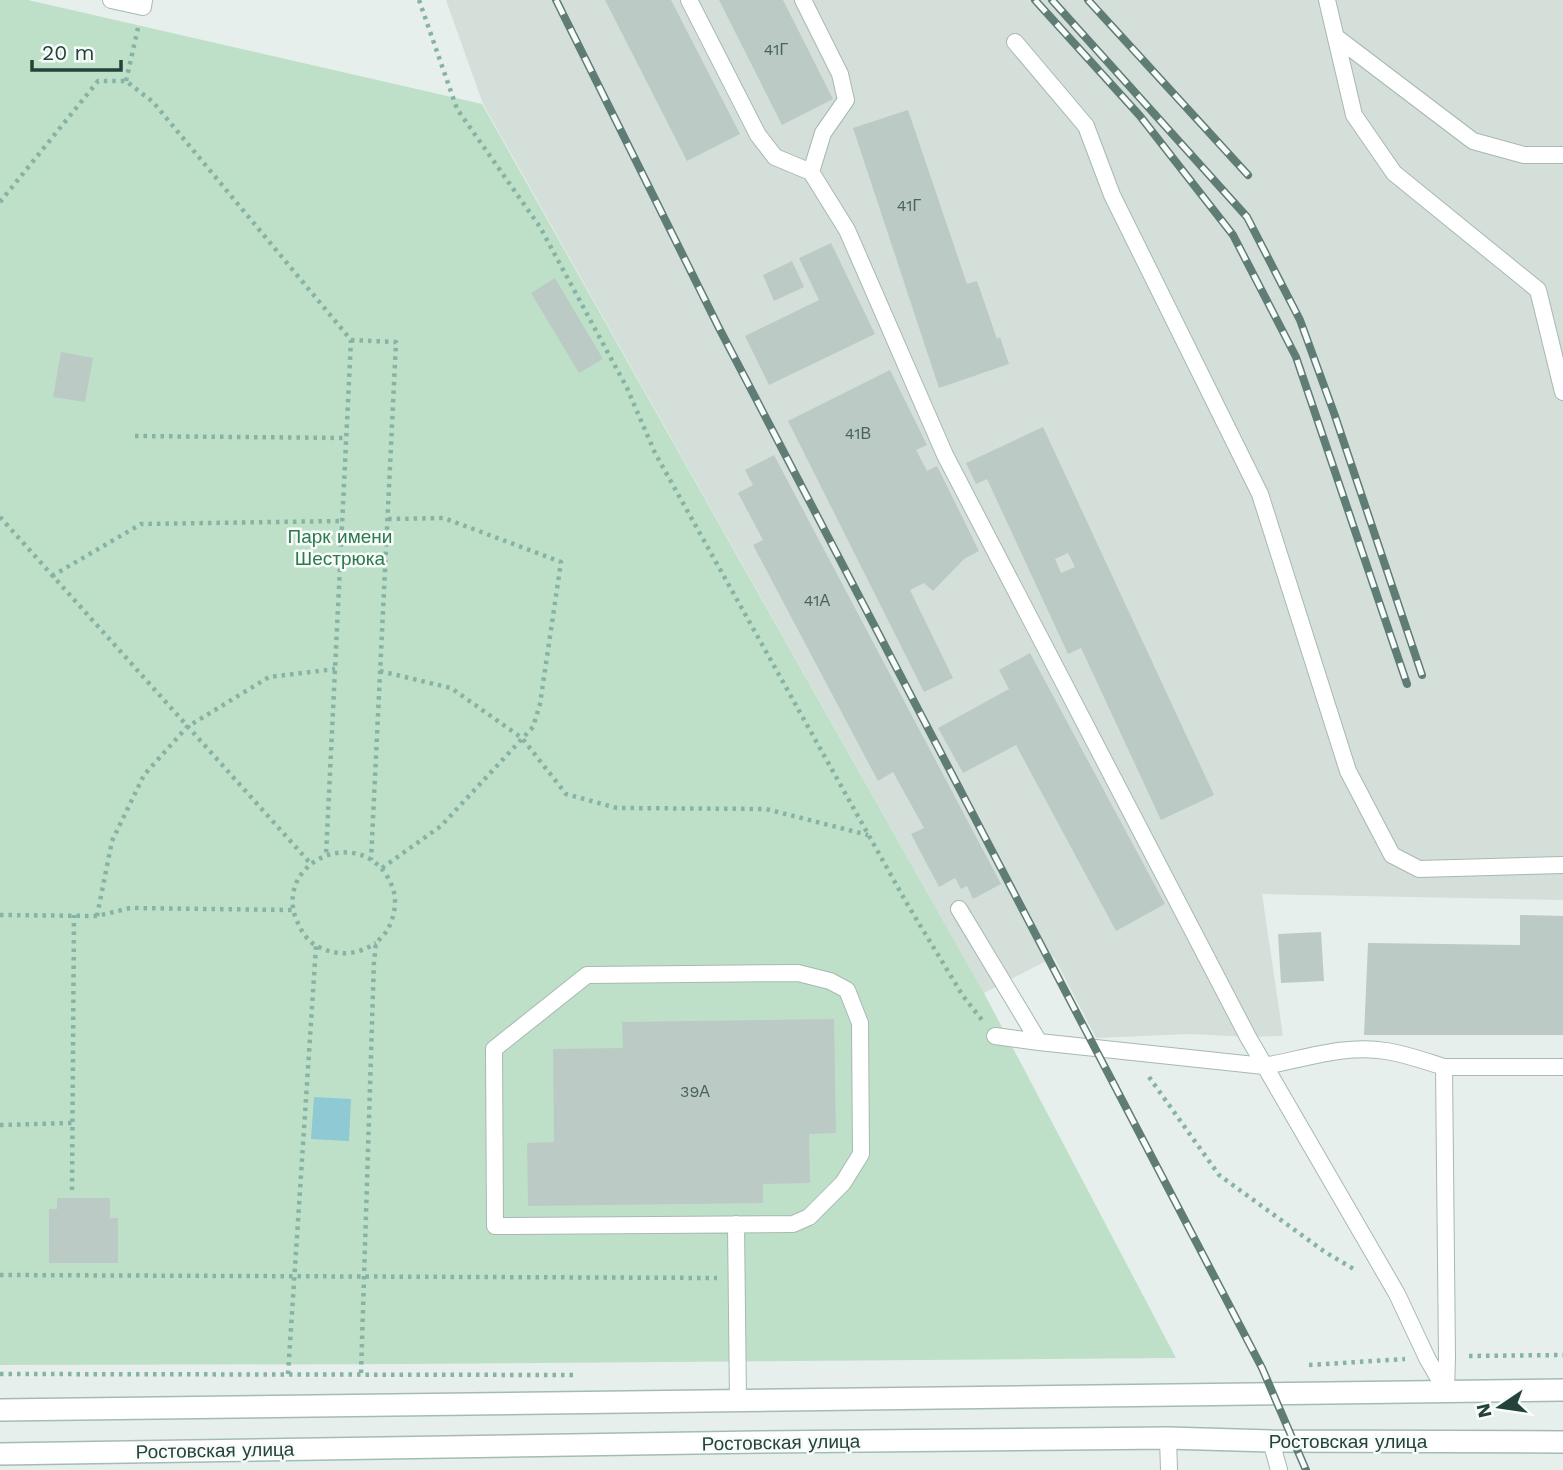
<svg xmlns="http://www.w3.org/2000/svg" width="1563" height="1470" viewBox="0 0 1563 1470" font-family="'Work Sans',sans-serif">
	<style>
		.built { fill: #d4dfda }
		.green { fill: #bfe0c8 }
		.water { fill: #8ec9d4 }
		.building { fill: #bbcac4; fill-rule: evenodd }
		.lines { fill: none; stroke-linecap: round; stroke-linejoin: round }
		.lane-casing { stroke: #a8b8b2; stroke-width: 18 }
		.secondary-casing { stroke: #a4bbb3; stroke-width: 24 }
		.path { stroke: #86b3a5; stroke-width: 4.5; stroke-dasharray: 3.5 5; stroke-linecap: butt }
		.lane { stroke: #fff; stroke-width: 16 }
		.secondary { stroke: #fff; stroke-width: 21 }
		.rail-casing { stroke: #5f7d75; stroke-width: 8 }
		.rail { stroke: #f7fbf9; stroke-width: 5; stroke-dasharray: 16; stroke-linecap: butt }
		.labels { text-anchor: middle; stroke-width: 5; stroke-linejoin: round; paint-order: stroke }
		.number-label { font-size: 16px; fill: #4a645c }
		.park-label { font-size: 19px; fill: #2d7a4b; stroke: #f7fbf9 }
		.street-label { font-size: 19px; fill: #24423a; stroke: #f7fbf9 }
	</style>
	<rect width="100%" height="100%" fill="#e6efeb"/>
	<path class="built" d="M446,0H1563V900L1262,894L1283,1036L1248,1037L1191,1034L1096,1038L1054,957L984,993L483,104Z"/>
	<path class="green" d="M0,0H28L482,104L984,993L1176,1358L409,1364L0,1365Z"/>
	<path class="water" d="M314,1097L351,1099L349,1141L311,1139Z"/>
	<path class="building" d="M605,0H671L740,134L687,161Z
		M719,0H783L833,99L782,125Z
		M908,110L967,284L977,281L997,339L1000,337L1009,364L939,388L853,128Z
		M831,243L875,334L769,385L745,336L819,300L799,258Z
		M792,261L804,287L774,301L763,275Z
		M555,278L603,359L579,373L531,293Z
		M61,352L93,358L85,402L53,397Z
		M890,370L927,445L916,450L927,471L937,466L979,551L964,559L933,591L924,583L910,590L953,678L924,692L788,421Z
		M1043,427L1214,795L1161,820L1081,648L1068,654L987,479L976,484L966,463ZM1068,553L1075,567L1061,573L1055,559Z
		M774,455L1001,884L973,899L967,886L961,889L955,878L939,887L911,834L924,828L893,772L878,781L753,545L763,540L738,493L753,485L745,470Z
		M1030,653L1165,904L1116,931L1016,745L963,773L938,728L1009,689L999,670Z
		M1520,915L1563,916V1035H1364L1368,943L1520,945Z
		M1321,932L1324,981L1281,983L1278,934Z
		M834,1019L836,1133L809,1134L810,1183L763,1184V1203L528,1206L527,1143L554,1142L553,1049L623,1048L622,1022Z
		M57,1198H110V1218H118V1263H49V1209H57Z"/>
	<g class="lines">
		<g class="lane-casing">
			<path id="lane" d="M111,0L143,7L144,0
				M689,0L758,135L775,157L811,172
				M803,0L840,74L846,100L823,133L811,172L847,230L945,455L1248,1037L1397,1294L1427,1358L1446,1391
				M1327,0L1354,115L1394,173L1538,290L1563,392
				M1336,37L1473,141L1524,155H1563
				M1015,42L1086,126L1112,195L1260,494L1348,771L1392,855L1419,869L1563,865
				M959,909L1039,1042
				M798,973L830,981L847,990L860,1023L861,1154L843,1183L809,1217L793,1224L495,1226L494,1049L587,975Z
				M995,1036L1039,1042L1264,1066C1304,1059 1345,1044 1386,1051C1406,1054 1425,1061 1444,1067
				M736,1224L738,1401
				M1446,1391L1447,1357L1444,1067H1563
				M1168,1438L1169,1470
				M1271,1441L1279,1470"/>
		</g>
		<g class="secondary-casing">
			<path id="secondary" d="M0,1410L1563,1390
				M0,1454L759,1442L1168,1438L1271,1441L1563,1442"/>
		</g>
		<path class="path" d="M419,0L457,109L540,227L627,388L655,453L906,902L963,996L982,1020
			M126,81L138,28
			M0,202L98,81H126L153,102L351,340L326,855
			M351,340L396,342L371,860
			M135,436L346,438
			M0,517L311,864
			M52,576L141,524L343,521
			M380,671L451,688L522,738L566,794L617,808L766,809L868,835
			M382,868L441,826L533,727L540,704L561,562L444,518L388,519
			M0,915L97,916L130,908L293,910
			M97,916L112,841L144,775L187,727L269,677L335,669
			M1149,1077L1219,1175L1325,1252L1357,1271
			M0,1125L72,1123
			M72,1190L74,915
			M0,1275L717,1278
			M1469,1356L1563,1355
			M1309,1365L1405,1359
			M361,1373L374,960C375,956 375,949 376,944C378,940 383,936 386,932C392,923 395,912 395,901C395,893 392,884 387,876C356,827 278,861 295,916C300,929 307,943 321,948C341,957 358,954 376,943
			M0,1374L573,1375
			M288,1374L316,946"/>
		<use href="#lane" class="lane"/>
		<use href="#secondary" class="secondary"/>
		<g class="rail-casing">
			<path id="rail" d="M556,0L719,328L1262,1368L1306,1470
				M1035,0L1140,116L1233,235L1296,357L1407,684
				M1052,0L1247,217L1300,320L1334,413L1422,675
				M1088,0L1248,175"/>
		</g>
		<use href="#rail" class="rail"/>
	</g>
	<g class="labels">
		<g class="number-label">
			<text x="776" y="55">41Г</text>
			<text x="909" y="211">41Г</text>
			<text x="858" y="439">41В</text>
			<text x="817" y="606">41А</text>
			<text x="695" y="1097">39А</text>
		</g>
		<g class="park-label">
			<text x="340" y="543">Парк имени<tspan x="340" dy="22">Шестрюка</tspan></text>
		</g>
		<g class="street-label">
			<text x="1348" y="1448">Ростовская улица</text>
			<text transform="translate(781 1442) rotate(-1)" y="7">Ростовская улица</text>
			<text transform="translate(215 1450) rotate(-1)" y="7">Ростовская улица</text>
		</g>
	</g>
	<g transform="translate(1500 1407) rotate(257)" stroke="#f7fbf9" stroke-width="5" paint-order="stroke">
	<path d="M0-5L12 26L0 18L-12 26Z" fill="#24423a"/>
	<text y="-10" font-size="19" font-weight="bold" text-anchor="middle" fill="#24423a">N</text>
	</g>
	<path d="M32 60v10h89v-10" fill="none" stroke="#24423a" stroke-width="3.5"/>
	<text x="42" y="60" font-size="21" fill="#24423a" stroke="#f7fbf9" stroke-width="5" paint-order="stroke">20 m</text>
</svg>
